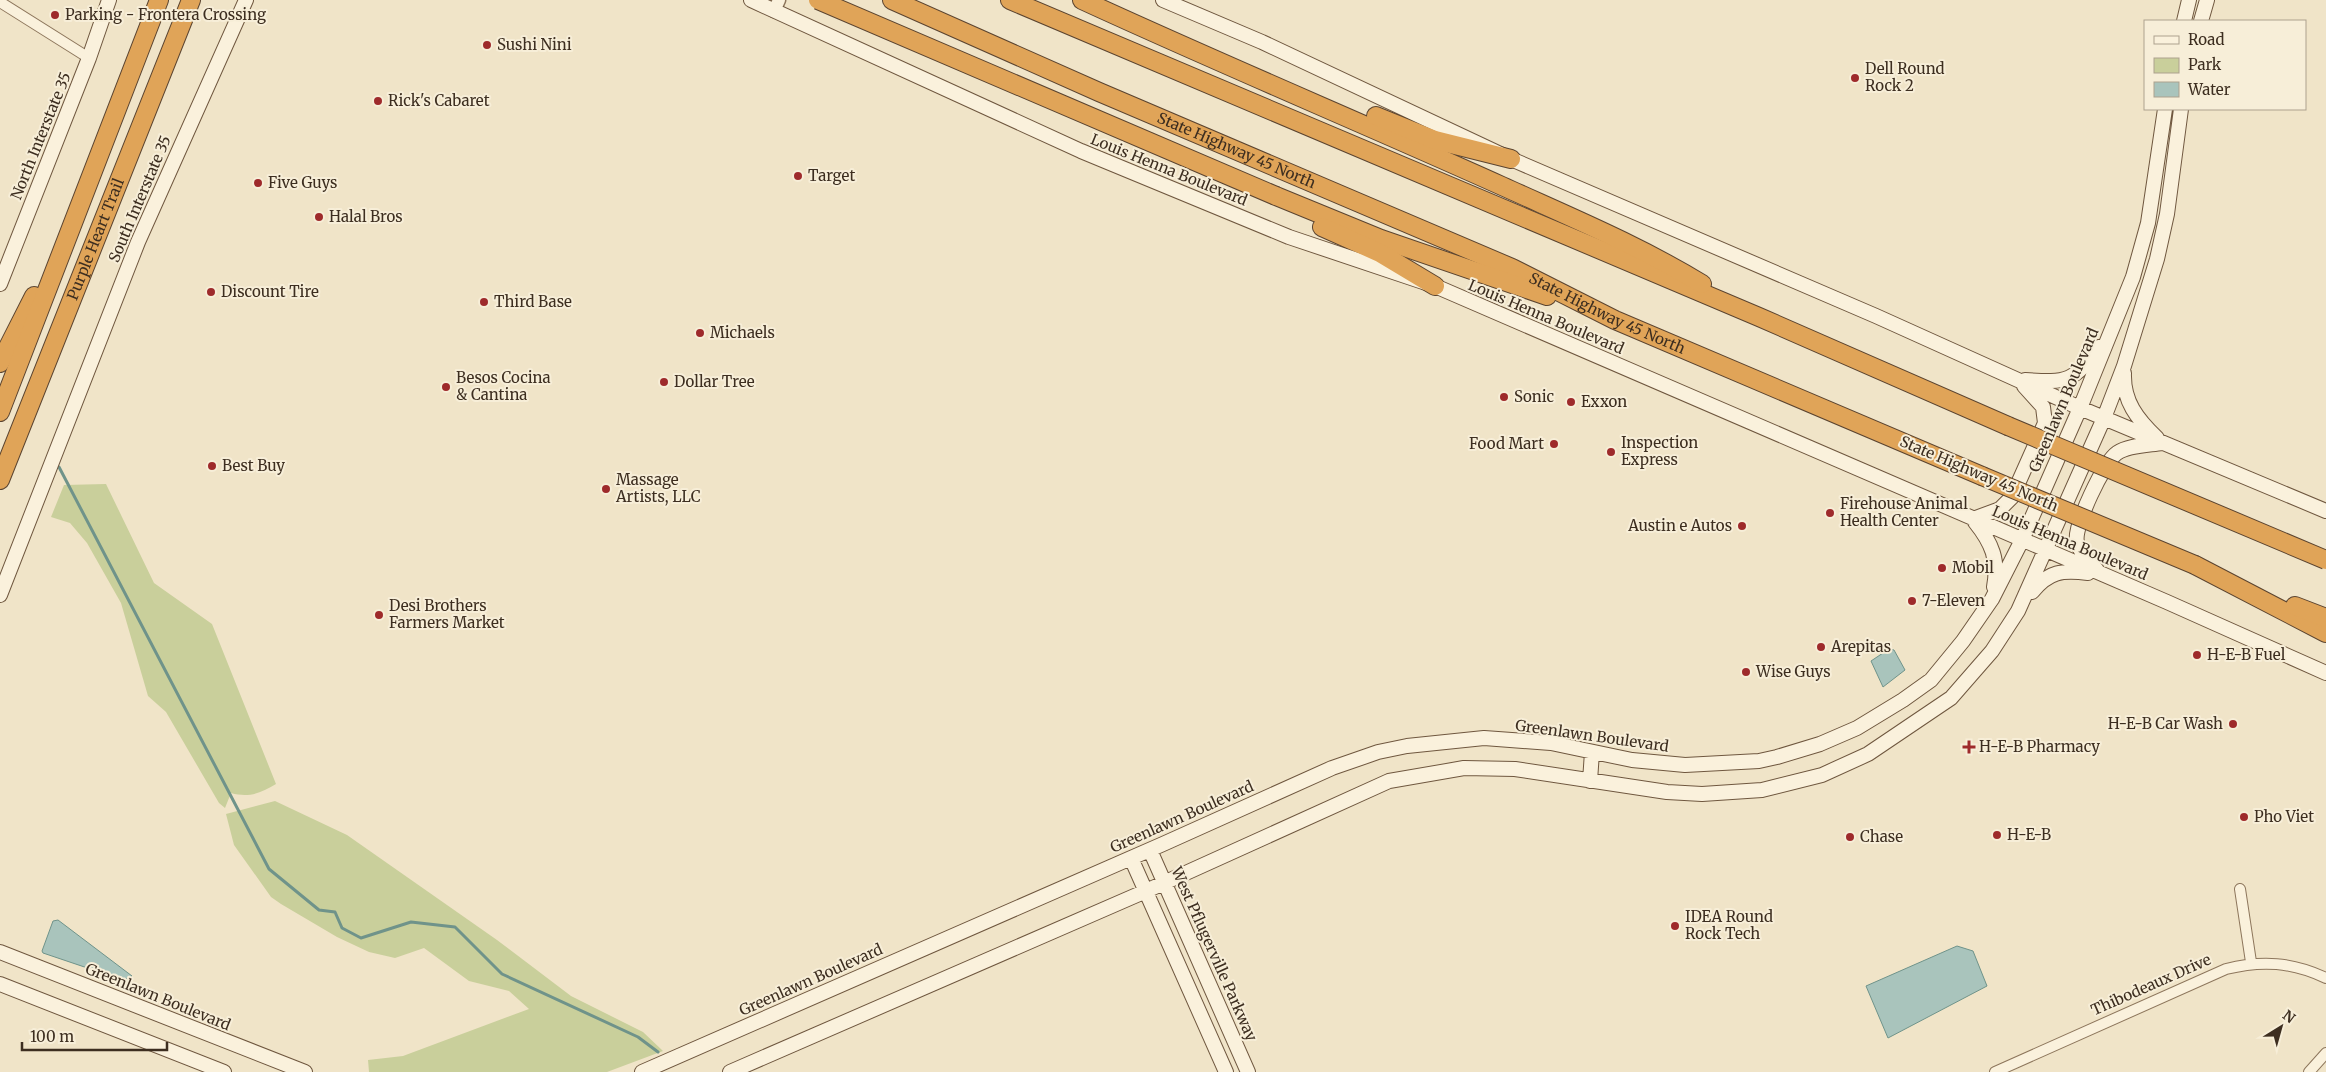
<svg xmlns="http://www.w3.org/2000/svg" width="2326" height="1072" viewBox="0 0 2326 1072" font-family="Merriweather,serif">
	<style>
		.green { fill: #c9cf9b }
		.water { fill: #a9c4bc; stroke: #6f938a }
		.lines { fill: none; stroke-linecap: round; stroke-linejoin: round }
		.stream { stroke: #6f938a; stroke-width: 3 }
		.minor-casing { stroke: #8d765c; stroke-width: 12 }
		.tertiary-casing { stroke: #8d765c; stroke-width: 15 }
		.secondary-casing { stroke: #6f573f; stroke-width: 16 }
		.motorway-casing { stroke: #5b4430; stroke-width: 20 }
		.minor { stroke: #faf1dc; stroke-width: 10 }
		.tertiary { stroke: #faf1dc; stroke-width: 12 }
		.secondary { stroke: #faf1dc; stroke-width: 14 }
		.motorway { stroke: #e0a458; stroke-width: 18 }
		.motorway-bridge-casing { stroke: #5b4430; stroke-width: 20; stroke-linecap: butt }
		.motorway-bridge { stroke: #e0a458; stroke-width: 18 }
		.poi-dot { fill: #9e2a2b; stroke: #f7eed8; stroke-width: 2 }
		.labels { text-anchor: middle; stroke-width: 4; stroke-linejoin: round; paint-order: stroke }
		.poi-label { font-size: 15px; fill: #3d2e20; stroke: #f7eed8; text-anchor: start }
		.street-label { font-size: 15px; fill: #3d2e20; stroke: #f7eed8 }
	</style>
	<rect width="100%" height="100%" fill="#f0e4c8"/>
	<path class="green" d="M106,484L154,583L212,624L276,784C261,793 249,798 231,793L225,808L219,803L166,712L148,696L121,603L87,543L70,523L51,517L64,485Z
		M275,801L347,835L497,940L571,996L643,1032L663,1051L607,1072H369L368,1060L403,1056L529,1009L509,991L469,981L424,948L395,958L369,952L337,937L281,904L271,897L234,845L226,814Z"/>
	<path class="water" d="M1889,649L1894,650L1905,670L1883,687L1871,661Z
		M58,920L132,976L123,980L43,953L42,951L53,921Z
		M1957,946L1973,951L1987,986L1888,1038L1866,986Z"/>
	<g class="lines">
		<path class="stream" d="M59,467L269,869L319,910L335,912L342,928L361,938L411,922L455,927L502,974L638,1037L658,1052"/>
		<g class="minor-casing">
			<path id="minor" d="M0,2L89,58
				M2240,889L2251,962
				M1995,1072L2226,969C2262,960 2292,962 2326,978
				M2309,1072L2326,1053"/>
		</g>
		<g class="tertiary-casing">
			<path id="tertiary" d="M774,11L779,0"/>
		</g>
		<g class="secondary-casing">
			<path id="secondary" d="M751,0L1081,151L1289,237L1435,286L2167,602L2326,673
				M1163,0L1262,42L1511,159L1876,316L2080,408L2326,511
				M2184,21L2189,0
				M2201,21L2207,0
				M0,284L89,58L109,0
				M2124,373C2123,401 2137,419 2157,438
				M2025,380C2068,383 2073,382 2099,347
				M1973,519L2000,509L2012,497L2045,423L2043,407L2024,386
				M1975,522C1992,543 1999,560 1994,587
				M2097,570C2090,562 2080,553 2077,542C2073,527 2104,462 2117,453C2128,445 2149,445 2162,443
				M2032,592C2049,571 2062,570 2088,573
				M0,595L138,242L246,0
				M1590,781L1592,752
				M1150,850L1248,1072
				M1131,858L1226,1072
				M0,952L305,1072
				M0,984L224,1072
				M642,1072L1163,844L1332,768L1378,752L1407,746L1484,738L1551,743L1632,760L1685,765L1759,761L1777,757L1820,744L1857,728L1903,700L1931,680L1963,641L1992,599L2022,540L2080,408L2133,277L2148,223L2165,109
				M730,1072L1146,891L1389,781L1464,768L1515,769L1667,792L1702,794L1762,790L1822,775L1868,754L1951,698L1992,651L2018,611L2104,418L2124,366L2157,259L2167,214L2181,109"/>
		</g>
		<g class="motorway-casing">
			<g id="motorway">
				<path id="s1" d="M892,0L1099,92L1512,268L1615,320L1982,476"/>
				<path d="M1010,0L1759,317L2008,426"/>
				<path d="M1082,0C1221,64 1362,123 1502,186C1570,217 1638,245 1702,284"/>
				<path d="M1376,116L1435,140L1511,159"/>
				<path d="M1276,196L1381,239L1547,296"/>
				<path d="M1322,227L1380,253L1435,286"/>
				<path d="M0,363L34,296"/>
				<path d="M0,412L159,0"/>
				<path id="s2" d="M0,480L191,0"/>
				<path d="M2195,565L2326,633"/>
				<path d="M2295,606L2326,618"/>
			</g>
		</g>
		<use href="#minor" class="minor"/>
		<use href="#tertiary" class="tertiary"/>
		<use href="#secondary" class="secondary"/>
		<use href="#motorway" class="motorway"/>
		<g class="motorway-bridge-casing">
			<path id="motorway-bridge" d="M818,0L1276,196
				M2008,426L2326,560
				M1982,476L2195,565"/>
		</g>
		<use href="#motorway-bridge" class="motorway-bridge"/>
	</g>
	<g class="poi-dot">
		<circle cx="55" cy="15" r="5"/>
		<circle cx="487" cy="45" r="5"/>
		<circle cx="1855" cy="78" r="5"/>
		<circle cx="378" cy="101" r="5"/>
		<circle cx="798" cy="176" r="5"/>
		<circle cx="258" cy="183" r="5"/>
		<circle cx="319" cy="217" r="5"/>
		<circle cx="211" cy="292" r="5"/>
		<circle cx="484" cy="302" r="5"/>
		<circle cx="700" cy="333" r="5"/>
		<circle cx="664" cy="382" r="5"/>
		<circle cx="446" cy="387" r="5"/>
		<circle cx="1504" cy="397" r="5"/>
		<circle cx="1571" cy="402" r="5"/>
		<circle cx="1554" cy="444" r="5"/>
		<circle cx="1611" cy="452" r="5"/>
		<circle cx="212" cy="466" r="5"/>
		<circle cx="606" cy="489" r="5"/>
		<circle cx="1830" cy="513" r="5"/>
		<circle cx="1742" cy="526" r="5"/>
		<circle cx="1942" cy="568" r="5"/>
		<circle cx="1912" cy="601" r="5"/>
		<circle cx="379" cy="615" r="5"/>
		<circle cx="1821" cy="647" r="5"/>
		<circle cx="2197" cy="655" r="5"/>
		<circle cx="1746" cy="672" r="5"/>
		<circle cx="2233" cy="724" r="5"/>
		<path d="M1966.5 739.5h5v5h5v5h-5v5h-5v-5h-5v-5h5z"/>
		<circle cx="2244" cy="817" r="5"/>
		<circle cx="1997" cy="835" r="5"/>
		<circle cx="1850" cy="837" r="5"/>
		<circle cx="1675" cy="926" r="5"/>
	</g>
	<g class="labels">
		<g class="poi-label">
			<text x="65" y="20">Parking - Frontera Crossing</text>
			<text x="497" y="50">Sushi Nini</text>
			<text x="1865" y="74">Dell Round<tspan x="1865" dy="17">Rock 2</tspan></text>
			<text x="388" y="106">Rick's Cabaret</text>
			<text x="808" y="181">Target</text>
			<text x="268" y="188">Five Guys</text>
			<text x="329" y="222">Halal Bros</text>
			<text x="221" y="297">Discount Tire</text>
			<text x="494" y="307">Third Base</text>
			<text x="710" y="338">Michaels</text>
			<text x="456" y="383">Besos Cocina<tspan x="456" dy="17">&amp; Cantina</tspan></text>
			<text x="674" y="387">Dollar Tree</text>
			<text x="1514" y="402">Sonic</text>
			<text x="1581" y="407">Exxon</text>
			<text x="1621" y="448">Inspection<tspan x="1621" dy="17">Express</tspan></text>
			<text x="1544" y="449" text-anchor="end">Food Mart</text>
			<text x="222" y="471">Best Buy</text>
			<text x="616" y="485">Massage<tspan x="616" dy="17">Artists, LLC</tspan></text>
			<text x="1840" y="509">Firehouse Animal<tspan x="1840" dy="17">Health Center</tspan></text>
			<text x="1732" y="531" text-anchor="end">Austin e Autos</text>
			<text x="1952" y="573">Mobil</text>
			<text x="1922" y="606">7-Eleven</text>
			<text x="389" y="611">Desi Brothers<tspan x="389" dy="17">Farmers Market</tspan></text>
			<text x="1831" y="652">Arepitas</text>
			<text x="2207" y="660">H-E-B Fuel</text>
			<text x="1756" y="677">Wise Guys</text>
			<text x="2223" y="729" text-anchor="end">H-E-B Car Wash</text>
			<text x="1979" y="752">H-E-B Pharmacy</text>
			<text x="2254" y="822">Pho Viet</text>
			<text x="2007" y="840">H-E-B</text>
			<text x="1860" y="842">Chase</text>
			<text x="1685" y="922">IDEA Round<tspan x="1685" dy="17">Rock Tech</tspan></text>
		</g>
		<g class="street-label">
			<text transform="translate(41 136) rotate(-68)" y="5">North Interstate 35</text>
			<text dy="5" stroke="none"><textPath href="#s1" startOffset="376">State Highway 45 North</textPath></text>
			<text transform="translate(1169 170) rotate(22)" y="5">Louis Henna Boulevard</text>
			<text transform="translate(140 199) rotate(-67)" y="5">South Interstate 35</text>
			<text dy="5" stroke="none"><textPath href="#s2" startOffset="259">Purple Heart Trail</textPath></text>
			<text dy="5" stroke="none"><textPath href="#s1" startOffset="781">State Highway 45 North</textPath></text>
			<text transform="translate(1546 317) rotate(23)" y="5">Louis Henna Boulevard</text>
			<text transform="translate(2064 400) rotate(-67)" y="5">Greenlawn Boulevard</text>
			<text transform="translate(1979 474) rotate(23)" y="5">State Highway 45 North</text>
			<text transform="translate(2070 543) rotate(23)" y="5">Louis Henna Boulevard</text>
			<text transform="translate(1592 736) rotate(8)" y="5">Greenlawn Boulevard</text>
			<text transform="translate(1182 817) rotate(-24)" y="5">Greenlawn Boulevard</text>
			<text transform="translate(1214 954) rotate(66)" y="5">West Pflugerville Parkway</text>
			<text transform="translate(811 980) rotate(-24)" y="5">Greenlawn Boulevard</text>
			<text transform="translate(2151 985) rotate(-24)" y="5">Thibodeaux Drive</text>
			<text transform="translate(158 997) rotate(22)" y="5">Greenlawn Boulevard</text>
		</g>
	</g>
	<rect x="2144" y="20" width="162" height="90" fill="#f7eed8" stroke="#ada18e"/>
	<rect x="2154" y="36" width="25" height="8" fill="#faf1dc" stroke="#ada18e"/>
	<text x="2188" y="45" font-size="15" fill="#3d2e20">Road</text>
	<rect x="2154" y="58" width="25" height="15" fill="#c9cf9b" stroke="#ada18e"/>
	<text x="2188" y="70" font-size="15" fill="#3d2e20">Park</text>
	<rect x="2154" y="82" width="25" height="15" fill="#a9c4bc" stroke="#ada18e"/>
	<text x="2188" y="95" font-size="15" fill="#3d2e20">Water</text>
	<g transform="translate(2281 1027) rotate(37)" stroke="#f7eed8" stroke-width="4" paint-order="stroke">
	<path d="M0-4L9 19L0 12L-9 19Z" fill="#3d2e20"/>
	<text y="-8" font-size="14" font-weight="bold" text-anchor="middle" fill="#3d2e20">N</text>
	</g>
	<path d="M22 1042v8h145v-8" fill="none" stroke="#3d2e20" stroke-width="2.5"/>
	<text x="30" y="1042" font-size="15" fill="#3d2e20" stroke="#f7eed8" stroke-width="4" paint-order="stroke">100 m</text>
</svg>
